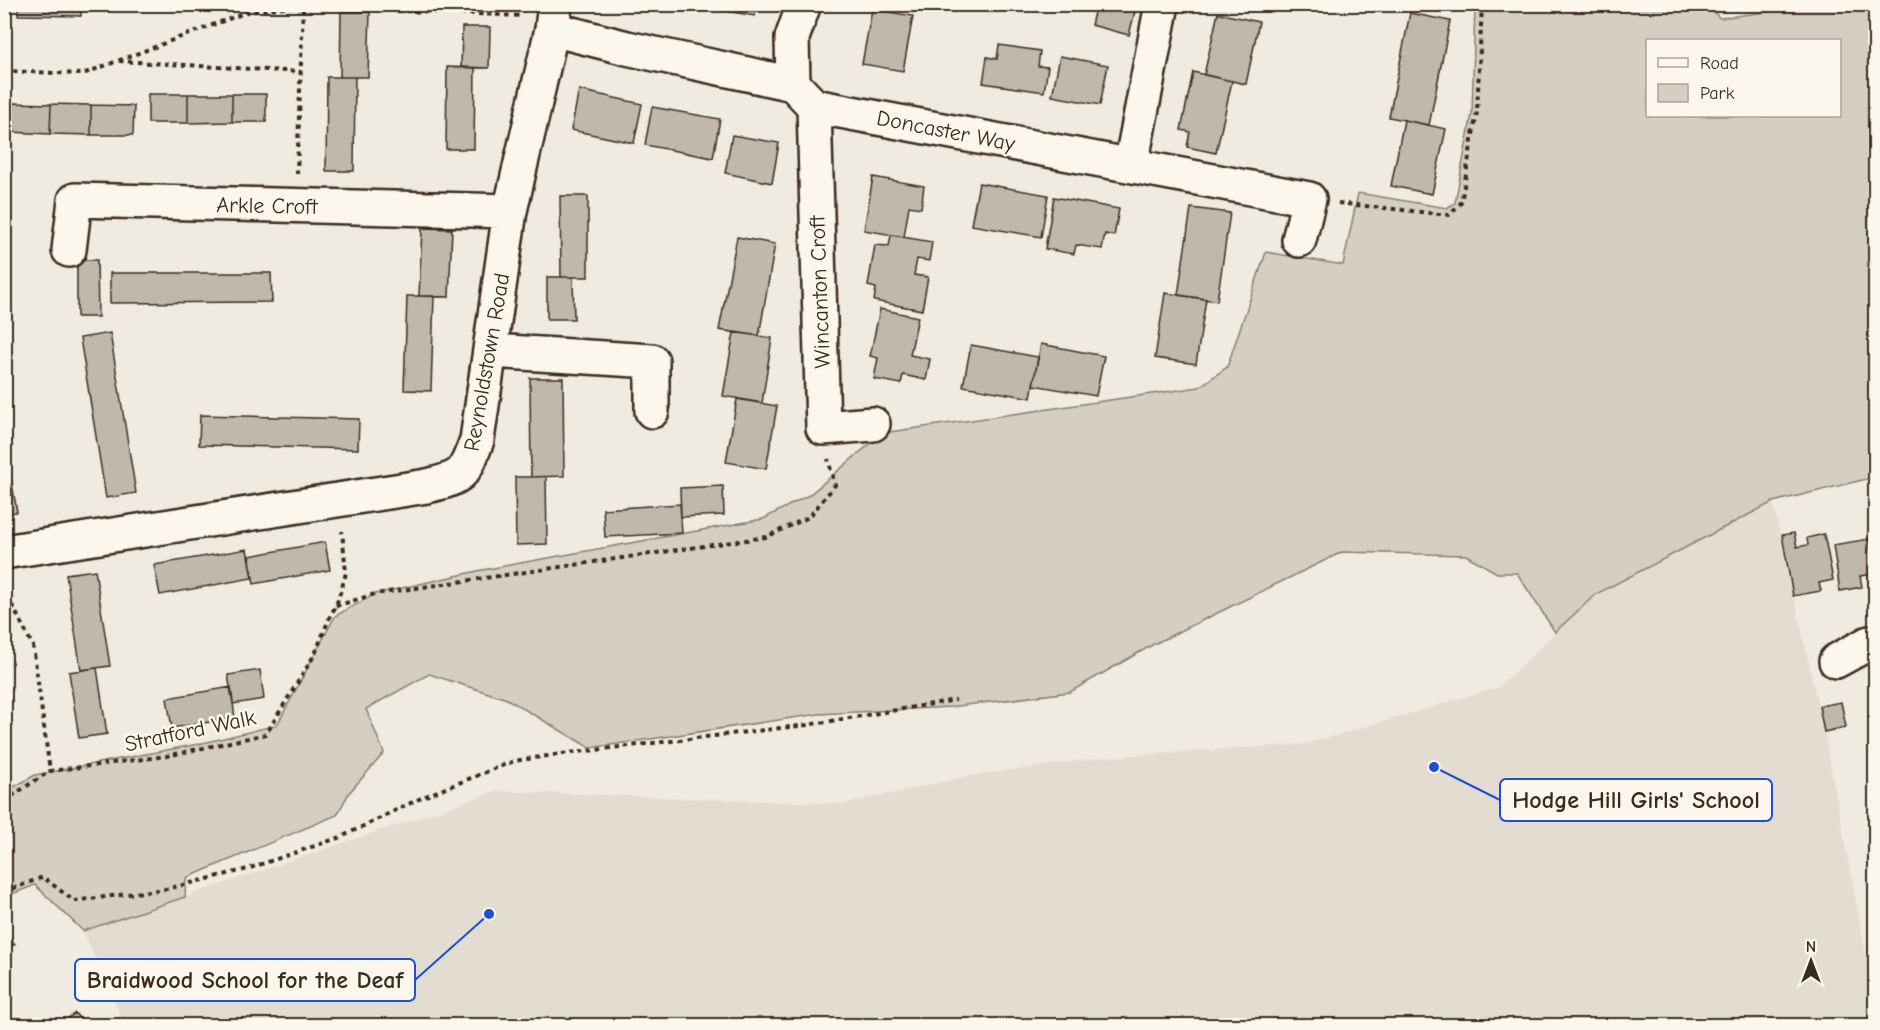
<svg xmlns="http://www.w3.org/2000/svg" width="1880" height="1030" viewBox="0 0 1880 1030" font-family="'Comic Neue',sans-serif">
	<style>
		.built { fill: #e2dcd1 }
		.green { fill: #d5cec3; stroke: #887c70; stroke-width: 1.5; fill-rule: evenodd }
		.building { fill: #c0b8ad; stroke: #3b2a1e; stroke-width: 1.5 }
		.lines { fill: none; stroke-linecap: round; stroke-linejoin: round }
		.minor-casing { stroke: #3b2a1e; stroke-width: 38 }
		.path { stroke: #3b2a1e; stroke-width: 4; stroke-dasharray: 4.5 4.5; stroke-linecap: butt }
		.minor { stroke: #fbf7ec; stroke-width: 33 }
		.labels { text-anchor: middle; stroke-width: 5; stroke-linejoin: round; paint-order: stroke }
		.street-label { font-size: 22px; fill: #3b2a1e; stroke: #fbf7ec }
		.leader { fill: none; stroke: #1d4ed8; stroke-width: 2 }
		.callout-dot { fill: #1d4ed8; stroke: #fbf7ec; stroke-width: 2 }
		.callout { fill: #fbf7ec; stroke: #1d4ed8; stroke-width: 2 }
		.callout-label { font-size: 24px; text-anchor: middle; font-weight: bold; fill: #3b2a1e }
	</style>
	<rect width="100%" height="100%" fill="#f0ebe0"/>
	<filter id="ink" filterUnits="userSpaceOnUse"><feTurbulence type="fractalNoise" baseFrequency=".0167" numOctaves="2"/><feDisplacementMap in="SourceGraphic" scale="12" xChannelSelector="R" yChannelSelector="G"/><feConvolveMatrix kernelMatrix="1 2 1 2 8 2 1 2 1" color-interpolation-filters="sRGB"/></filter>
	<g filter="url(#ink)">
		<path class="built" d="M1773,502L1824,732L1875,1002V1025H125L83,931L497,791L845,804L968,776L1107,757L1307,744L1499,687L1596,594Z"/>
		<path class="green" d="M1705,4L1720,18L1820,5H1875V477L1773,502L1596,594L1555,632L1517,573H1497L1466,555L1342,552L1154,644L1070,692L950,707L819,714L590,748L507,699L429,674L366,709L384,753L349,793L337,815L186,878L185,897L83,931L35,885L5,897V792L35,775L199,744L277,725L335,616L375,594L482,570L763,519L809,495L883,433L1199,387L1227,367L1266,252L1343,265L1358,193L1447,208L1455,203L1472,114L1475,5L1193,8V5ZM1648,40H1840V116H1648Z"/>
		<path class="building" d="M18,4H81V16L18,15Z
			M684,4H757L755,16Z
			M1096,4H1108L1135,11L1129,35L1091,25Z
			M872,9L913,16L903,71L862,64Z
			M341,12H370L368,77H340Z
			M1218,13L1259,22L1246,84L1204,75Z
			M1410,13L1450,21L1429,125L1389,117Z
			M462,27H490L489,68L461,67Z
			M999,45L1040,51L1038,66L1048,67L1044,92L983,83L987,57L997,59Z
			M1060,56L1108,65L1100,105L1052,96Z
			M447,67L475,68L474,149H446Z
			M1193,72L1232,81L1216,153L1187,147L1190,132L1181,130Z
			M327,77H355L354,171H326Z
			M579,90L642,104L634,143L571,130Z
			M148,94H188V123H148Z
			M188,94H232V122L188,123Z
			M232,94H266V122H232Z
			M11,103L51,104L50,134L10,132Z
			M51,104L91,105V135L50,134Z
			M91,105L134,106L133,135H91Z
			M652,107L720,119L713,158L645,145Z
			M1404,120L1446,129L1432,194L1391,186Z
			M732,135L779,143L772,183L725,173Z
			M873,177L924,186L921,208L909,206L904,237L864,230Z
			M979,183L1048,195L1041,237L971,225Z
			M560,196H588V277H561Z
			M1054,197L1119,209L1114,236L1105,234L1102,249L1076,245L1074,254L1045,249Z
			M1191,208L1230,213L1217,301L1178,295Z
			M422,228L452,229L449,297L419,296Z
			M891,235L932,242L929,261L917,259L914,275L928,277L922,310L874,301L876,288L868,286L875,245L889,246Z
			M737,237L775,244L759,336L719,330Z
			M77,260H97L98,317H77Z
			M110,273H271L272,302L110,303Z
			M547,277H573L574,319H547Z
			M1165,293L1206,299L1196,364L1155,358Z
			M407,296H434L431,391L404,390Z
			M880,309L918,317L910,355L930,359L926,380L903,375L901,384L874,379L878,358L870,356Z
			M734,332L772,338L762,403L723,396Z
			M110,333L136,493L106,498L80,338Z
			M1041,344L1104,356L1096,396L1033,385Z
			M971,345L1038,357L1031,398L963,386Z
			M530,378H563L564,476L531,477Z
			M737,399L777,406L766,469L726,462Z
			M200,415L359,419L358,449L199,445Z
			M4,438L17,512L4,514Z
			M515,477H546L547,544L516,545Z
			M723,486L724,515L681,517L680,488Z
			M680,504L682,533L605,537L603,509Z
			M1794,533L1797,547L1808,545L1807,538L1824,534L1833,580L1819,583L1821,591L1793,596L1782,535Z
			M1869,539L1875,574L1860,576L1862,587L1840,591L1833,545Z
			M325,542L330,570L254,584L249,556Z
			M247,549L252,578L160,595L154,565Z
			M95,570L110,666L81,670L66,574Z
			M97,668L107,734L79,738L69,672Z
			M260,670L264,699L233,704L228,675Z
			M231,687L235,718L172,728L167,698Z
			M1841,702L1846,727L1824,732L1819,706Z
			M4,931L15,944L4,951Z
			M75,1013L85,1026H58Z"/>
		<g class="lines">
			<g class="minor-casing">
				<path id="minor" d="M552,29L627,48L793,84L814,106L1309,199L1299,240
					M793,84L792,38L804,4
					M814,106L823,428L873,424
					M1131,165L1162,4
					M69,250L75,200L510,211
					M491,351L652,361V411
					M4,552L427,486C464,477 464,475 477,440L510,211L552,29L555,4
					M1836,661L1869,643L1876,642"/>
			</g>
			<path class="path" d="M1493,4L1562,7V4
				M1562,7L1702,6L1717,4
				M119,61L301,72
				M4,71L83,74L247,12L295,6L523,16
				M297,174L303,5
				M1338,203L1449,215L1461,203L1477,112L1482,4
				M4,589L33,646L50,771
				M336,606L375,594L766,537L809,517L835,485L828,459
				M4,801L50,771L167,756L266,734L315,654L331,614L336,606L346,573L342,531
				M4,892L43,877L74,901L166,889L244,870L341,837L423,797L514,761L561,754L807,725L956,700"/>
			<use href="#minor" class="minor"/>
		</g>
	</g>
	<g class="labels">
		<g class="street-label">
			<text transform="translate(946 130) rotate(11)" y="8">Doncaster Way</text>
			<text transform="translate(267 205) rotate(1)" y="8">Arkle Croft</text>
			<text transform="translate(819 292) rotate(-92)" y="8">Wincanton Croft</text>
			<text transform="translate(486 362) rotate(-80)" y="8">Reynoldstown Road</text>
			<text transform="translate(190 730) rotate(-12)" y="8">Stratford Walk</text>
		</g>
	</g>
	<path class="leader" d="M1434 767L1500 800M489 914L415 980"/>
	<g class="callout-dot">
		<circle cx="1434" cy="767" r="6"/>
		<circle cx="489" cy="914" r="6"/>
	</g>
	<g class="callout">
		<rect x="1500" y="779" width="272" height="42" rx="6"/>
		<rect x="75" y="959" width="340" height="42" rx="6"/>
	</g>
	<g class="callout-label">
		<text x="1636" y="808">Hodge Hill Girls' School</text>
		<text x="245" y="988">Braidwood School for the Deaf</text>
	</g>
	<rect width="1880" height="1030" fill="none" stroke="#fbf7ec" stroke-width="24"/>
	<rect x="12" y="12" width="1856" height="1006" fill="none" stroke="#3b2a1e" stroke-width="2" filter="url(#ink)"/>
	<rect x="1646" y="39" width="195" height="78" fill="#fbf7ec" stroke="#aea59a" stroke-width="1.5"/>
	<rect x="1658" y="58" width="30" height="9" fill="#fbf7ec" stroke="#aea59a" stroke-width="1.5"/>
	<text x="1700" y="69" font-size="18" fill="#3b2a1e">Road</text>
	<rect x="1658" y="84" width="30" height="18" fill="#d5cec3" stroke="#aea59a" stroke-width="1.5"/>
	<text x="1700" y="99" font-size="18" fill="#3b2a1e">Park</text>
	<g transform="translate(1811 961)" stroke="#fbf7ec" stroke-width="4.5" paint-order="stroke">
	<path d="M0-4.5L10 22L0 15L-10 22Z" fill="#3b2a1e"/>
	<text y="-9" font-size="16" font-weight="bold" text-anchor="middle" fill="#3b2a1e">N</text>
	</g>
</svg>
